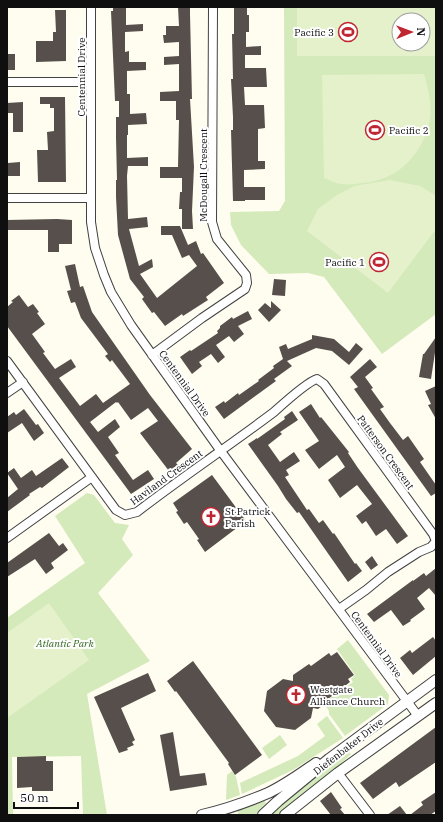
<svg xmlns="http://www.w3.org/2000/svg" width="443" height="822" viewBox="0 0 443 822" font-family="'IBM Plex Serif',serif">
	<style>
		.green { fill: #d4eaba; fill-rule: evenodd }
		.pitch { fill: #e5f1cb; fill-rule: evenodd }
		.building { fill: #574f4b }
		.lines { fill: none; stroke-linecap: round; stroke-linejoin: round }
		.minor-casing { stroke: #424242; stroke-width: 10 }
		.tertiary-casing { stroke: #424242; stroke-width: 12 }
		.minor { stroke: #fff; stroke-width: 8 }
		.tertiary { stroke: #fff; stroke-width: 10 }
		.labels { text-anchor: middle; stroke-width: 4; stroke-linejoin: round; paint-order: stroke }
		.poi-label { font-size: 10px; fill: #0f0f0f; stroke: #fff; text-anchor: start }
		.street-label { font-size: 10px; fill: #0f0f0f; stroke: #fff }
		.park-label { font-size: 10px; font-style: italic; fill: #30671e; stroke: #fff }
	</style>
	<rect width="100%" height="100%" fill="#fffcf0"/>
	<path class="green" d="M284,7H436V314L382,354L324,277L308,273L269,274L241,245L231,225L230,212L279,211L285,201ZM399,20H423V44H399Z
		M87,493L94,495L115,523L129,525L122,539L133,555L98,593L150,661L87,694L107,815H83L81,756L12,757L13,815H7V618L85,563L55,516Z
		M348,640L389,695L388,704L345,736L329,714V711L325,705L331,700L330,698L353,682L351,679L355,675L337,649Z
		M327,716L343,738L293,770L242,794L240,783L298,756L325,736L317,724Z
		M280,735L287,745L269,759L262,748Z
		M349,752L351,754L344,761L278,815H269L286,800Z
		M232,771L236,777L240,795L226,800L227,775Z
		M263,799L266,803L256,815H238V810L239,807Z"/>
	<path class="pitch" d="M297,7H436V56H297ZM399,20H423V44H399Z
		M424,74C428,87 432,104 430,119C423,154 399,180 362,183C356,184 348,185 341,184C335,183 330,180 324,178L322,75Z
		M390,180L420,186L436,196V229L388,293L307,231L318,209L337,195L354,186Z
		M49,603L89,660L7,718V633Z"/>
	<path class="building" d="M113,7H126V25L143,24V31L125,32V52L129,51V62H146V70L127,71V94H130V114L146,113L147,124L128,125V135H127V158L148,157V166H128L127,176L128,219L147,217L148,227L129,229L139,266L152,259L153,267L140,274L157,298L197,266L189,255L182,258L172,235H161V226H180L188,245L196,241L201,254L203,253L224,283L206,297L208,300L183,316L182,314L165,326L154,312L152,313L142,299L144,297L130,279L118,235L116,197V180H117L116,138V117H119V101H115L111,11H113Z
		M178,7H190V14L192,99H190L194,167L192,211L193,229H182V209H179L180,192H182V178H160V167H178L179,120H176V101H160V92L179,91V64L164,65V57L179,56V42L164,43L163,35H166V26H179Z
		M234,7H247V15H249V32H246V47L261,46V55H245V68H266L267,87H244L245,105H264L265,128L258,129V161H265V169L244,170V187H265V200H245V201H233L231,130H233V117L231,79H233L232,34H234Z
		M55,10H66V61L36,62V41H53V32H56Z
		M7,54H15V70H7Z
		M40,97H65L66,182H38L37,150H48L47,132L54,131V108H50V104H40Z
		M23,102V132H13V113H8L7,103Z
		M20,162V176H8V163Z
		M57,219L72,220V244H59V252H48V230H7V220Z
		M75,264L80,287L83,286L92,312L150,395L192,449L176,463L178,465L169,471L140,433L158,421L148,408L131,420L118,402L117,403L116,402L90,422L98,432L115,419L120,427L108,437L119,453L115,455L133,480L148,470L154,479L131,494L7,326V307L13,302L11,301L19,295L28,307L33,304L39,312L37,313L45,324L32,334L45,352L43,353L55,369L71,359L76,367L59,378L80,406L96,394L103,403L130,384L112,360L110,362L105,356L108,354L81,318L75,302L71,303L67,291L71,290L65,266Z
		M274,279L286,280L285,296L272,295Z
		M271,301L281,310L269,322L258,310L265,303L271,308Z
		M248,311L252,319L238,326L244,334L234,342L229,336L216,345L225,357L218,363L211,354L199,362L202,366L192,374L180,357L190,350L191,351L218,333L217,331L220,328V326L232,317L233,319Z
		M312,335L334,339L349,352L356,343L363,349L349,365L332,351L316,348L287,361L292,366L274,379L276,381L224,419L215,407L224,401L225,403L238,393L239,395L259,381L258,380L274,368L273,366L283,359L279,347L286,344L288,349L312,339Z
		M436,337V346L431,379L419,377L423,354H424Z
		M370,359L377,367L365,377L373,388L371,389L384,407L380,409L390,423L403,440L408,436L424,459L420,462L436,485V493L431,496L354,389L358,387L350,377Z
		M436,386V419L428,405L431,404L425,391Z
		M311,404L320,418L321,417L349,452L348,453L358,468L408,536L397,544L386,529L376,536L366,521L362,524L356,516L372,504L357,485L340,498L328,480L345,467L337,455L319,469L305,450L319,441L299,412Z
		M24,409L36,425L38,424L44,433L34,441L22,423L7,433V417L14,412L16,415Z
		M292,411L298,420L280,432L282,434L268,445L280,462L294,452L300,461L286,470L289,475L285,477L307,510L309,509L319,523L323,520L333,534L334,533L355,564L356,563L362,571L348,582L299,512L297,513L286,499L278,486L248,444L257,438V439L285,419L284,417Z
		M62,458L69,467L42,488L40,487L29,494L30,495L7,512V498L18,489L7,473L14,468L21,478L32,470L36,476Z
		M212,475L246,521L205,552L197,540L199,539L187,522L184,524L176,512L178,511L173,503Z
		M49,533L59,546L63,543L68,550L51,563L54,568L46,574L35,559L7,577V563Z
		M372,556L378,565L371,570L365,562Z
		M436,568V596L429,588L417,598L425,609L410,620L411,621L403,626L391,610L374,622L367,614L413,580V581L424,573L426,576Z
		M433,637L436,641V656L413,675L400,658L410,650L412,653Z
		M337,652L354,675L348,679L350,682L328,699L329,701L322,706L318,709L313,708L311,718L295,730L276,727L264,711L267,691L283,679L293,681V675L309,664L311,666L329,653L331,656Z
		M193,661L262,755L235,775L228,764L229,763L176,691L175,692L167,681Z
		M148,673L156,691L121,708L135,740L132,742L134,745L127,748L128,750L119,753L94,697Z
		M436,727V762L399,787L396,782L373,799L360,783Z
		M173,732L180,776L205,773L207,785L170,791L160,735Z
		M46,756V761H53V791H32V787L17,788V757Z
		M331,792L342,808L340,809L345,815H331L320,801Z
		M436,792V811L430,815H410L423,805L421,802Z
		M400,806L407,815H387Z"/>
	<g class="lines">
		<g class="minor-casing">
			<path id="minor" d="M91,7V222L95,248L104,275L111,292L131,325L220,450L418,716
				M7,82H91
				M7,198H91
				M152,355L202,318L245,289L247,283L246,275L217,239L212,222L213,7
				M7,361L116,510L125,515L137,512C182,477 229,446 274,412C284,403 307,382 317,379L324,384L433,534L436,541L431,547L419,552L388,572L366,590L339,609
				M7,393L23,382
				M7,538L92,477
				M338,773L370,815"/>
		</g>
		<g class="tertiary-casing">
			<path id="tertiary" d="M202,815C224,810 247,802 268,793C285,785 300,774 316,763
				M263,815L278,801L329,759L436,680
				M285,815L338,773L436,703"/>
		</g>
		<use href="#minor" class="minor"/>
		<use href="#tertiary" class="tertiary"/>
	</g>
	<defs>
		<g id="stadium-ring" transform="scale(1)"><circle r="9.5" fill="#fff" stroke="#bf2632" stroke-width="1.5"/><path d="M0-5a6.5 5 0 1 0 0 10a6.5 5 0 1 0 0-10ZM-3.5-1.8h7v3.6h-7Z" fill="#bf2632"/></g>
		<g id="church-ring" transform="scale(1)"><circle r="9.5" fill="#fff" stroke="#bf2632" stroke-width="1.5"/><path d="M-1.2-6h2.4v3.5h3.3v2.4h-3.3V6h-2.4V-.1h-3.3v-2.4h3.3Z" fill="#bf2632"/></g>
	</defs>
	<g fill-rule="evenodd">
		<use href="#stadium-ring" x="348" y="32"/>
		<use href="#stadium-ring" x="375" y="130"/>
		<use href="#stadium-ring" x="379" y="262"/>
		<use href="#church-ring" x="211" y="517"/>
		<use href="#church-ring" x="296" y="695"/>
	</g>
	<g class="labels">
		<g class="poi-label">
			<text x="334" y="36" text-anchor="end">Pacific 3</text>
			<text x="389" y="134">Pacific 2</text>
			<text x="365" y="266" text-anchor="end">Pacific 1</text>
			<text x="225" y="515">St Patrick<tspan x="225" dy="12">Parish</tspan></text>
			<text x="310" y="693">Westgate<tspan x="310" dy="12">Alliance Church</tspan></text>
		</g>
		<g class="street-label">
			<text transform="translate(81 77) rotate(-90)" y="4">Centennial Drive</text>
			<text transform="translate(203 175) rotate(-90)" y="4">McDougall Crescent</text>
			<text transform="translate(185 383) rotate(54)" y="4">Centennial Drive</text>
			<text transform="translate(386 452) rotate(54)" y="4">Patterson Crescent</text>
			<text transform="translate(166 477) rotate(-36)" y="4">Haviland Crescent</text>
			<text transform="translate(377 644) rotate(54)" y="4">Centennial Drive</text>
			<text transform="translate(348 746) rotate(-38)" y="4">Diefenbaker Drive</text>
		</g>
		<g class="park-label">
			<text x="65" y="647">Atlantic Park</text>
		</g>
	</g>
	<rect width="443" height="822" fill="none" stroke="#0f0f0f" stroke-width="16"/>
	<g transform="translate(411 32) rotate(89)"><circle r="19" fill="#ffffff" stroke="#9f9f9f"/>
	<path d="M0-3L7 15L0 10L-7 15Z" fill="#bf2632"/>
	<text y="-6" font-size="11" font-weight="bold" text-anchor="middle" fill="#0f0f0f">N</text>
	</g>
	<path d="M14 802v6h64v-6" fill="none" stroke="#0f0f0f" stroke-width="2"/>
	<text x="20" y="802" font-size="12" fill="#0f0f0f" stroke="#ffffff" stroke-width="3" paint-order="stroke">50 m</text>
</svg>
